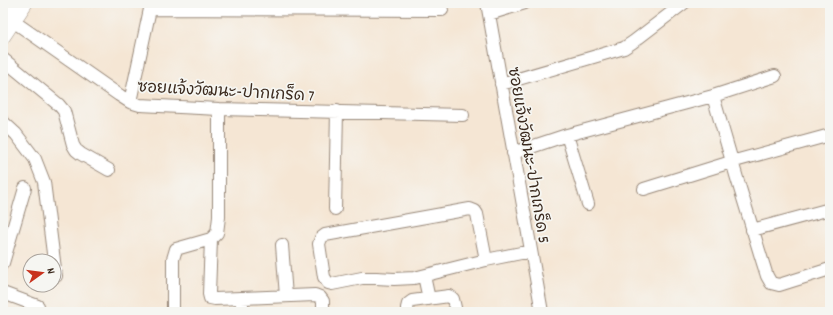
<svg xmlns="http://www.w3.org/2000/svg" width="833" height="315" viewBox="0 0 833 315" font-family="Dekko,'Playpen Sans Thai',sans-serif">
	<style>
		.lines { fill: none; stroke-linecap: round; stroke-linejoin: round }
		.minor-casing { stroke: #988879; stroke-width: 14 }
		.major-casing { stroke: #988879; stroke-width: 16 }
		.minor { stroke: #fff; stroke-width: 12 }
		.major { stroke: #fff; stroke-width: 15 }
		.labels { text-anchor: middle; stroke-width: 3.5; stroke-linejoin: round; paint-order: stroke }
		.street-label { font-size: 16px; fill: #3b2a1e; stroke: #f6f6f2 }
	</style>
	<rect width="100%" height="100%" fill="#f6f6f2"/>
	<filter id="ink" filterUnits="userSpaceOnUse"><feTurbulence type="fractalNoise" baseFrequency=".025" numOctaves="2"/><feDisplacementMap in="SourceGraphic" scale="8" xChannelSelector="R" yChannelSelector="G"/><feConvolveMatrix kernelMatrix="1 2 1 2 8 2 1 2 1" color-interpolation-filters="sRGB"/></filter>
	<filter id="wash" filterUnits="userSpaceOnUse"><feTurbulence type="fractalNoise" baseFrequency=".012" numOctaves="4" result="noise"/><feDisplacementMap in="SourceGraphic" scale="16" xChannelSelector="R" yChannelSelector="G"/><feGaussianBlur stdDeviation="0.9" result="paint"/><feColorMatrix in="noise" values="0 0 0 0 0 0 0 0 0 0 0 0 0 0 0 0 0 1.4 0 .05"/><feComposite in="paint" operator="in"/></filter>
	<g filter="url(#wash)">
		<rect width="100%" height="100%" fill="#f5e6d4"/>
	</g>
	<g filter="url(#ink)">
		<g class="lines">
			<g class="minor-casing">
				<path id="minor" d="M487,3L542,312
					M150,9L442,10
					M489,14L525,3
					M13,21L119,95L130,102L140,105L219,109L463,115
					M3,59L59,105L64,111L73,145L76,150L81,154L109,170
					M501,84L624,48L633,42L684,3
					M713,96C730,156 748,216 767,276L771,283L779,285L830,269
					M130,102L150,9V3
					M3,122L16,134L35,159L44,182L54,261
					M567,135L588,204
					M513,153L567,135L713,96L775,76
					M644,189L731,162L830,135
					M335,209L337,111
					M752,230L830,209
					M211,239L209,294L210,298L215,299L315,295L320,297L323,301V312
					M282,245L286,296
					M486,260L477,214L475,211L470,209L325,235L321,238L319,244L324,277L328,283L332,284L362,278H376L394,279L414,278L486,260L531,251
					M54,261L56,276
					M3,263L25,188
					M424,276L429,299
					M3,293L38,306
					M242,298V312
					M173,312V259L176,249L211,239L217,233L219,217V109
					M408,312L407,308L408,304L412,301L449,296L451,297L453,299L456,312"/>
			</g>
			<g class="major-casing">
				<path id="major" d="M3,13L9,3
					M3,36L25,3"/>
			</g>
			<use href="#minor" class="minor"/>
			<use href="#major" class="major"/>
		</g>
	</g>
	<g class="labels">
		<g class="street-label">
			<text transform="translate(226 90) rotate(3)" y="6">ซอยแจ้งวัฒนะ-ปากเกร็ด 7</text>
			<text transform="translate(530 155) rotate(80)" y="6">ซอยแจ้งวัฒนะ-ปากเกร็ด 5</text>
		</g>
	</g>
	<rect width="833" height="315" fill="none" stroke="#f6f6f2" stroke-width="16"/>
	<g transform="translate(42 273) rotate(76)"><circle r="19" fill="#f6f6f2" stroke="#aba49d"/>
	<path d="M0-3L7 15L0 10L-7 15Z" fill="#c8321e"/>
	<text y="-6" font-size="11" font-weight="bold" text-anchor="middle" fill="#3b2a1e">N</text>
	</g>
</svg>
